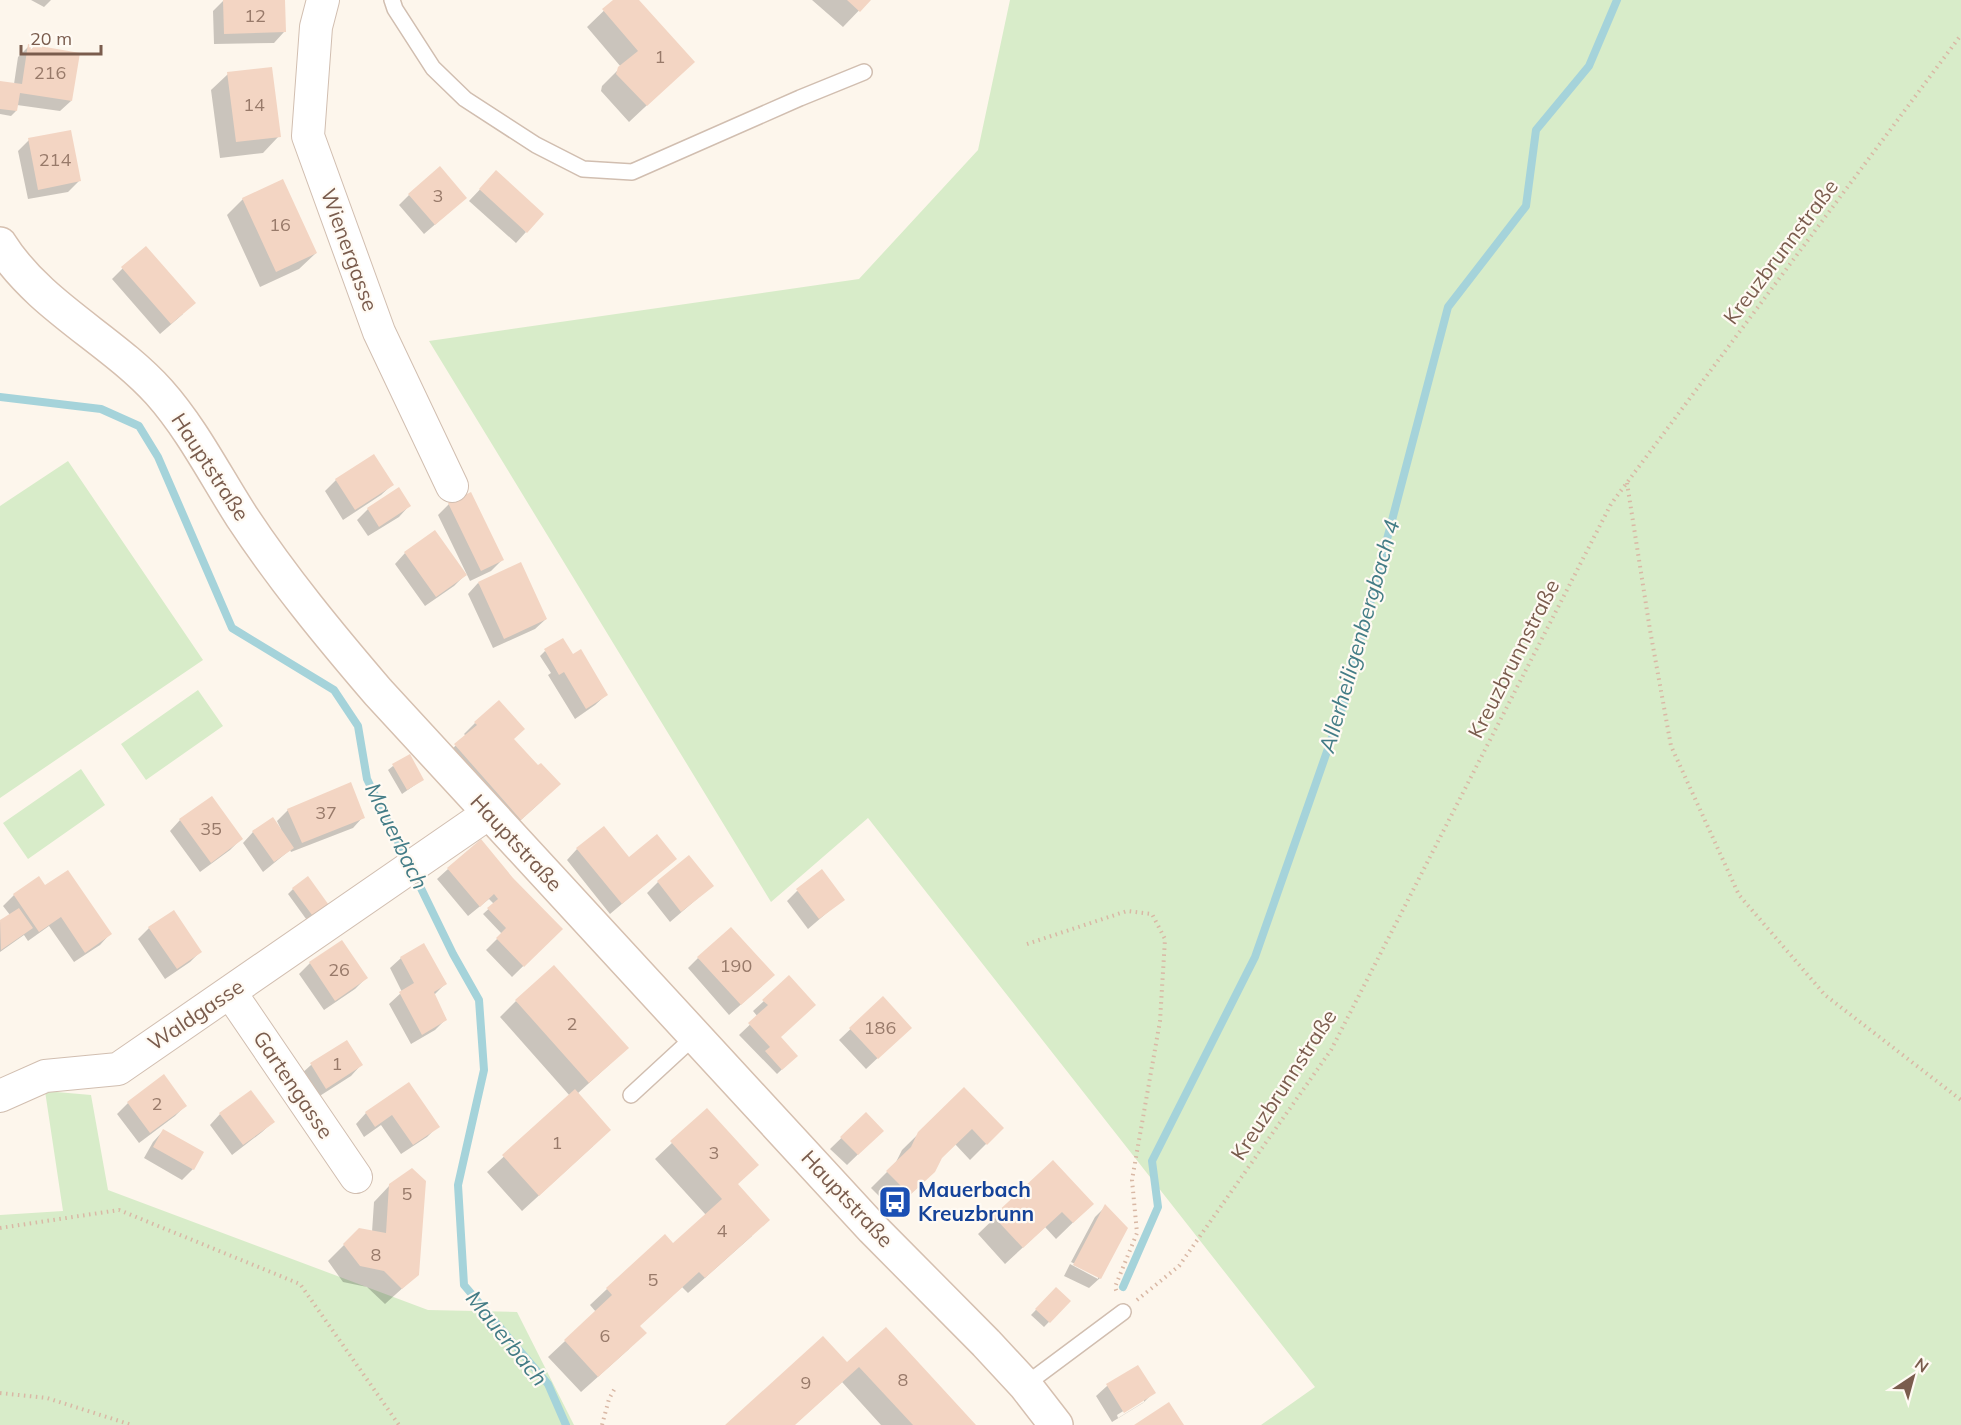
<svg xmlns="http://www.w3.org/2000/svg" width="1961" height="1425" viewBox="0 0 1961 1425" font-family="Mulish,sans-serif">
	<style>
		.green { fill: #d8ecc9 }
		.shadow { fill: #0003; fill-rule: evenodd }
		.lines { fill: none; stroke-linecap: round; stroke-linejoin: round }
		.stream { stroke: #a5d3da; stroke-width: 8 }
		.building { fill: #f3d5c3 }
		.lane-casing { stroke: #d1beb0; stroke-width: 18 }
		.street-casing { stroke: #d1beb0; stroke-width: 34 }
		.secondary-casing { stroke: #d6c0b0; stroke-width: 36 }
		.path { stroke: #d9b8a5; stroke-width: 4; stroke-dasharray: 1.5 4.5; stroke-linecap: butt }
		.lane { stroke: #fff; stroke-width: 15 }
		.street { stroke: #fff; stroke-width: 32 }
		.secondary { stroke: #fff; stroke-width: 33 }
		.labels { text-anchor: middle; stroke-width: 4.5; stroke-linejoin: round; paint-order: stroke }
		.number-label { font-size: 18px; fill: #987a6a }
		.street-label { font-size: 21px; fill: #7a5c4d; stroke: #fffaf3 }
		.transit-label { font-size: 21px; font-weight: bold; fill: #164399; stroke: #fffaf3; text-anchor: start }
		.water-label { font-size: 22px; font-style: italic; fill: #437c86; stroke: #fffaf3 }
	</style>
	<rect width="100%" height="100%" fill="#fdf6ec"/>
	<path class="green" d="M1010,0H1961V1425H1261L1315,1387L868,818L771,902L429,341L859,279L978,150Z
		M68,461L203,660L0,798V506Z
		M198,690L223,726L146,780L121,744Z
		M81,769L105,805L28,859L3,823Z
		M45,1091L91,1095L108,1190L428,1310L517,1312L574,1425H0V1215L63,1211Z"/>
	<path class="shadow" d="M31,0H51L44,7Z
		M224,0H284V32L274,43L214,44L213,11Z
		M615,0H637L676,78L629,122L601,91L602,86L621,67L587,27Z
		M812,0H869L843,27Z
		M29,46L71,101L60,111L17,105L16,111L11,116L0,114V82L14,84L18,57Z
		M228,74L279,136L263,153L220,158L211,90Z
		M29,140L79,181L68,192L28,199L18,151Z
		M486,183L526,232L516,243L469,201Z
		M409,195L454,208L424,234L399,205Z
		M243,199L316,253L299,269L260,287L227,215Z
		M123,268L183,314L160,334L112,279Z
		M374,456L392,485L381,495L343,520L325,491L336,480Z
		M449,504L502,560L491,571L470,581L438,515Z
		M409,506L399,517L368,536L357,520L368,509Z
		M405,553L465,575L454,586L425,606L395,564Z
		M478,583L546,619L535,629L493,648L468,594Z
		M545,651L606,695L595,705L575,719L548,675L551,673L540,656Z
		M475,723L513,739L543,800L504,835L439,761L466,736L464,734Z
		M393,766L422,780L402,794L388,770Z
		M288,810L363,817L353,828L291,852L290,850L263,872L243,843L253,832L281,829L277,821Z
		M180,820L241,839L230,850L200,872L170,831Z
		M577,849L629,859H675L610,914L567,860Z
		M448,869L561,929L512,977L486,950L502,934L483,914L494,904L489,899L468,916L437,879Z
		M658,882L712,886L670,922L647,893Z
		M45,887L110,934L100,945L74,962L49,926L28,941L24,935L0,952V922L10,915L3,906L14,895Z
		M293,889L329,908L309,923L288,894Z
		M797,891L843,899L808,929L787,901Z
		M174,912L200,952L190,962L165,979L138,939L149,928Z
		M341,942L366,978L355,989L324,1010L299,974L310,963Z
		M401,958L445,984L434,995L446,1019L435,1030L411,1044L389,1004L402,992L390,968Z
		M698,958L762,986L729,1015L688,968Z
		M789,978L779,1037L796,1056L777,1074L739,1035L758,1017L753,1011Z
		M883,998L899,1038L866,1069L839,1040Z
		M516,1001L610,1064L577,1094L593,1146L522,1211L487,1172L570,1096L500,1017Z
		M347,1042L361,1065L351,1076L315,1099L300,1075L311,1065Z
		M164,1077L185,1106L175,1116L139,1143L117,1114L128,1103Z
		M409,1084L438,1126L427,1137L401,1154L381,1125L364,1137L356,1124L366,1113Z
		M964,1089L1002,1128L970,1160L955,1144L941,1158L917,1188L893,1210L871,1188L895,1164L902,1150Z
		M707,1110L737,1185L752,1236L688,1293L682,1287L639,1326L629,1349L581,1392L548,1357L596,1312L590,1305L607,1289L673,1245L706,1215L655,1159Z
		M220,1114L273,1122L262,1132L232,1155L210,1125Z
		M866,1114L882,1131L847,1165L830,1149Z
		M163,1131L193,1169L182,1180L144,1158L153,1142Z
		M1053,1162L1092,1204L1056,1239L1045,1227L1005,1264L978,1234Z
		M390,1185L417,1275L385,1304L367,1287L343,1282L328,1261L359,1230L372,1232L374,1202Z
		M1105,1207L1100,1278L1089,1288L1064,1276L1070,1264L1098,1279V1275L1071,1262L1095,1217Z
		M1056,1289L1069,1301L1044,1327L1031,1315Z
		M886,1329L974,1425H881L842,1382L794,1425H727L847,1364Z
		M1138,1367L1154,1392L1143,1403L1112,1422L1096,1396L1107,1386ZM1144,1398V1402L1118,1418L1117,1415Z"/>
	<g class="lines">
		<path class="stream" d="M0,397L101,409L139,426L158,457L232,628L334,690L358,726L367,779L408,862
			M414,874L453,954L479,1000L484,1070L458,1185L464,1285L548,1384L566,1425
			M1123,1287L1158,1207L1152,1161L1255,957L1344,703L1448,307L1526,206L1536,130L1589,66L1617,0"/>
	</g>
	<path class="building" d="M223,0H285L286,32L224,34Z
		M613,0H639L695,62L647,106L616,74L618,67L638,51L602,9Z
		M847,0H871L860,12Z
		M28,44L80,53L72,101L20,93L17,111L0,109V81L22,84Z
		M272,67L281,137L236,142L227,72Z
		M71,130L81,181L38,190L28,138Z
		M440,166L467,198L435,225L408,194Z
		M496,170L544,214L527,233L479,189Z
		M283,179L317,253L276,272L242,198Z
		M146,246L196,303L171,324L121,267Z
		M374,454L394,485L355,510L335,479Z
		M399,487L411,506L379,527L367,508Z
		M471,492L504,560L481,571L448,503Z
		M435,530L467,575L436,597L404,552Z
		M521,562L547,619L504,639L478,582Z
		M563,638L573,654L581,649L608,695L586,709L564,672L559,675L544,649Z
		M499,700L525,729L514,739L538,765L541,763L561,784L521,820L454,744L477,725L474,722Z
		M410,754L424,780L407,790L392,764Z
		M351,782L365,818L302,843L287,809Z
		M212,796L243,839L211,863L179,819Z
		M273,817L294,848L274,862L252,831Z
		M604,826L629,857L657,834L677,859L622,904L576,848Z
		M481,839L513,878L563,929L524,967L496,938L506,928L487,908L498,899L494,894L480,907L447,868Z
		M689,855L714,886L681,912L657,881Z
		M822,869L845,900L819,919L796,889Z
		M68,870L112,934L85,953L61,917L39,932L13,894L39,876L45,885Z
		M308,876L331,908L315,919L292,888Z
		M19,908L33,928L1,950L0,920Z
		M174,910L202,952L177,969L148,927Z
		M731,927L775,975L741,1005L697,957Z
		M342,940L368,978L335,1001L309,962Z
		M424,943L447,984L434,992L447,1020L422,1035L399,992L414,983L400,957Z
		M554,965L629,1048L589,1083L515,1000Z
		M789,975L816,1005L781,1037L798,1056L782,1070L765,1051L770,1047L748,1023L768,1005L762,1000Z
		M883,996L912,1028L878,1059L849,1028Z
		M347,1040L363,1065L326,1089L310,1063Z
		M164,1074L187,1106L150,1133L127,1102Z
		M409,1082L440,1127L413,1145L392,1115L375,1127L365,1112Z
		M964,1087L1004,1128L987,1145L972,1129L942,1158L935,1172L910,1195L886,1171L911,1147L918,1132Z
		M575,1089L611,1130L539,1196L502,1155Z
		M251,1090L275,1122L243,1145L219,1113Z
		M707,1108L759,1165L738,1184L770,1220L705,1278L699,1272L640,1326L647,1333L598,1377L564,1340L612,1295L606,1288L665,1234L673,1243L722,1199L670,1141Z
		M866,1112L884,1131L858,1155L840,1137Z
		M163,1129L204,1152L194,1170L153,1147Z
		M1053,1160L1094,1204L1073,1223L1062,1212L1023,1248L993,1216Z
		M412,1168L426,1181L419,1275L402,1289L384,1271L360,1266L343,1244L359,1228L386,1233L389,1184Z
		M1105,1204L1128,1228L1101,1279L1073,1265Z
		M1056,1287L1071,1301L1050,1323L1035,1309Z
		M886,1327L976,1425H913L859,1367L795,1425H725L823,1336L847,1362Z
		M1138,1365L1156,1393L1124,1413L1106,1384Z
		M1169,1402L1184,1425H1134Z"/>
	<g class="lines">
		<g class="lane-casing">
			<path id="lane" d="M392,0L395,9L433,68L465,99L536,145L583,169L632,172L800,98L864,72
				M631,1095L695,1036
				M1025,1385L1123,1312"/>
		</g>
		<g class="street-casing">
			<path id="street" d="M323,0L316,27L308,136L379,332L452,486
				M230,992L356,1177
				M0,1096L45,1076L118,1069L489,813"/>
		</g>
		<g class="secondary-casing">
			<path id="secondary" d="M0,244C39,306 111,339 159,392C192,429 215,475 242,517C283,579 330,636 378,692L873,1229L986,1343L1025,1385L1056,1425"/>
		</g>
		<path class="path" d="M1627,483L1650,630L1671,746L1739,895L1825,995L1961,1100
			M1027,944L1127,911L1152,914L1165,939L1160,1021L1132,1180L1137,1233L1115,1287L1117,1293
			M0,1228L119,1210L300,1284L399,1425
			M1137,1300L1179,1266L1331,1050L1611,504L1961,35
			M0,1393L47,1398L132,1425
			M602,1425L609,1399L615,1388"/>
		<use href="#lane" class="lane"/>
		<use href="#street" class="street"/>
		<use href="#secondary" class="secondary"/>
	</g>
	<defs>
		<g id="bus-square" transform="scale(1.725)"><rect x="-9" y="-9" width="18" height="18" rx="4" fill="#1a4fb4" stroke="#fffaf3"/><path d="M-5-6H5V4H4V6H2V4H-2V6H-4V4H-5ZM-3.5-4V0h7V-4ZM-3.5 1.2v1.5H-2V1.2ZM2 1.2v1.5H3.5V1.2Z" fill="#fff"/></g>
	</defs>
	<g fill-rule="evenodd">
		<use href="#bus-square" x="895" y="1202"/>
	</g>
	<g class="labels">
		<g class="number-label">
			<text x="255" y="22">12</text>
			<text x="660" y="63">1</text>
			<text x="50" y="79">216</text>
			<text x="254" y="111">14</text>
			<text x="55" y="166">214</text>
			<text x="438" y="202">3</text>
			<text x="280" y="231">16</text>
			<text x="326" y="819">37</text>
			<text x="211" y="835">35</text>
			<text x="736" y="972">190</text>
			<text x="339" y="976">26</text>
			<text x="572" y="1030">2</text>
			<text x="880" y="1034">186</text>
			<text x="337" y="1070">1</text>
			<text x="157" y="1110">2</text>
			<text x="557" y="1149">1</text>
			<text x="714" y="1159">3</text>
			<text x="407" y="1200">5</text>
			<text x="722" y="1237">4</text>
			<text x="376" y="1261">8</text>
			<text x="653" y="1286">5</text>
			<text x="605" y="1342">6</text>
			<text x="903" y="1386">8</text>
			<text x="806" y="1389">9</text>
		</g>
		<g class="street-label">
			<text transform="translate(349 250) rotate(70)" y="7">Wienergasse</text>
			<text transform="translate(1781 252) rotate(-53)" y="7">Kreuzbrunnstraße</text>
			<text transform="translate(210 467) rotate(57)" y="7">Hauptstraße</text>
			<text transform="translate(1514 659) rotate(-63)" y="7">Kreuzbrunnstraße</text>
			<text transform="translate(516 843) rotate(47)" y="7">Hauptstraße</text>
			<text transform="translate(196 1015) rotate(-34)" y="7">Waldgasse</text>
			<text transform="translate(293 1085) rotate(56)" y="7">Gartengasse</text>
			<text transform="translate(1284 1085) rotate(-57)" y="7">Kreuzbrunnstraße</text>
			<text transform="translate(847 1199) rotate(47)" y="7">Hauptstraße</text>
		</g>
		<g class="transit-label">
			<text x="918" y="1197">Mauerbach<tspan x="918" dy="24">Kreuzbrunn</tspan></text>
		</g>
		<g class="water-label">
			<text transform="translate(1359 636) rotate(-74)" y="8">Allerheiligenbergbach 4</text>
			<text transform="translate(397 836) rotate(64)" y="8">Mauerbach</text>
			<text transform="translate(507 1338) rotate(51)" y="8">Mauerbach</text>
		</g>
	</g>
	<g transform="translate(1913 1377) rotate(36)" stroke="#fffaf3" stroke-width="4.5" paint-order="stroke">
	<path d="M0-4.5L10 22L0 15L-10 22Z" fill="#7a5c4d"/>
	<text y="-9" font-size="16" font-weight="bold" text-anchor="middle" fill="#7a5c4d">N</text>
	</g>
	<path d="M21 45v9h80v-9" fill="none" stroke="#7a5c4d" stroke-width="3"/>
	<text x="30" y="45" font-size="18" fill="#7a5c4d" stroke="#fffaf3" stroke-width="4.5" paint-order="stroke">20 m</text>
</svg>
